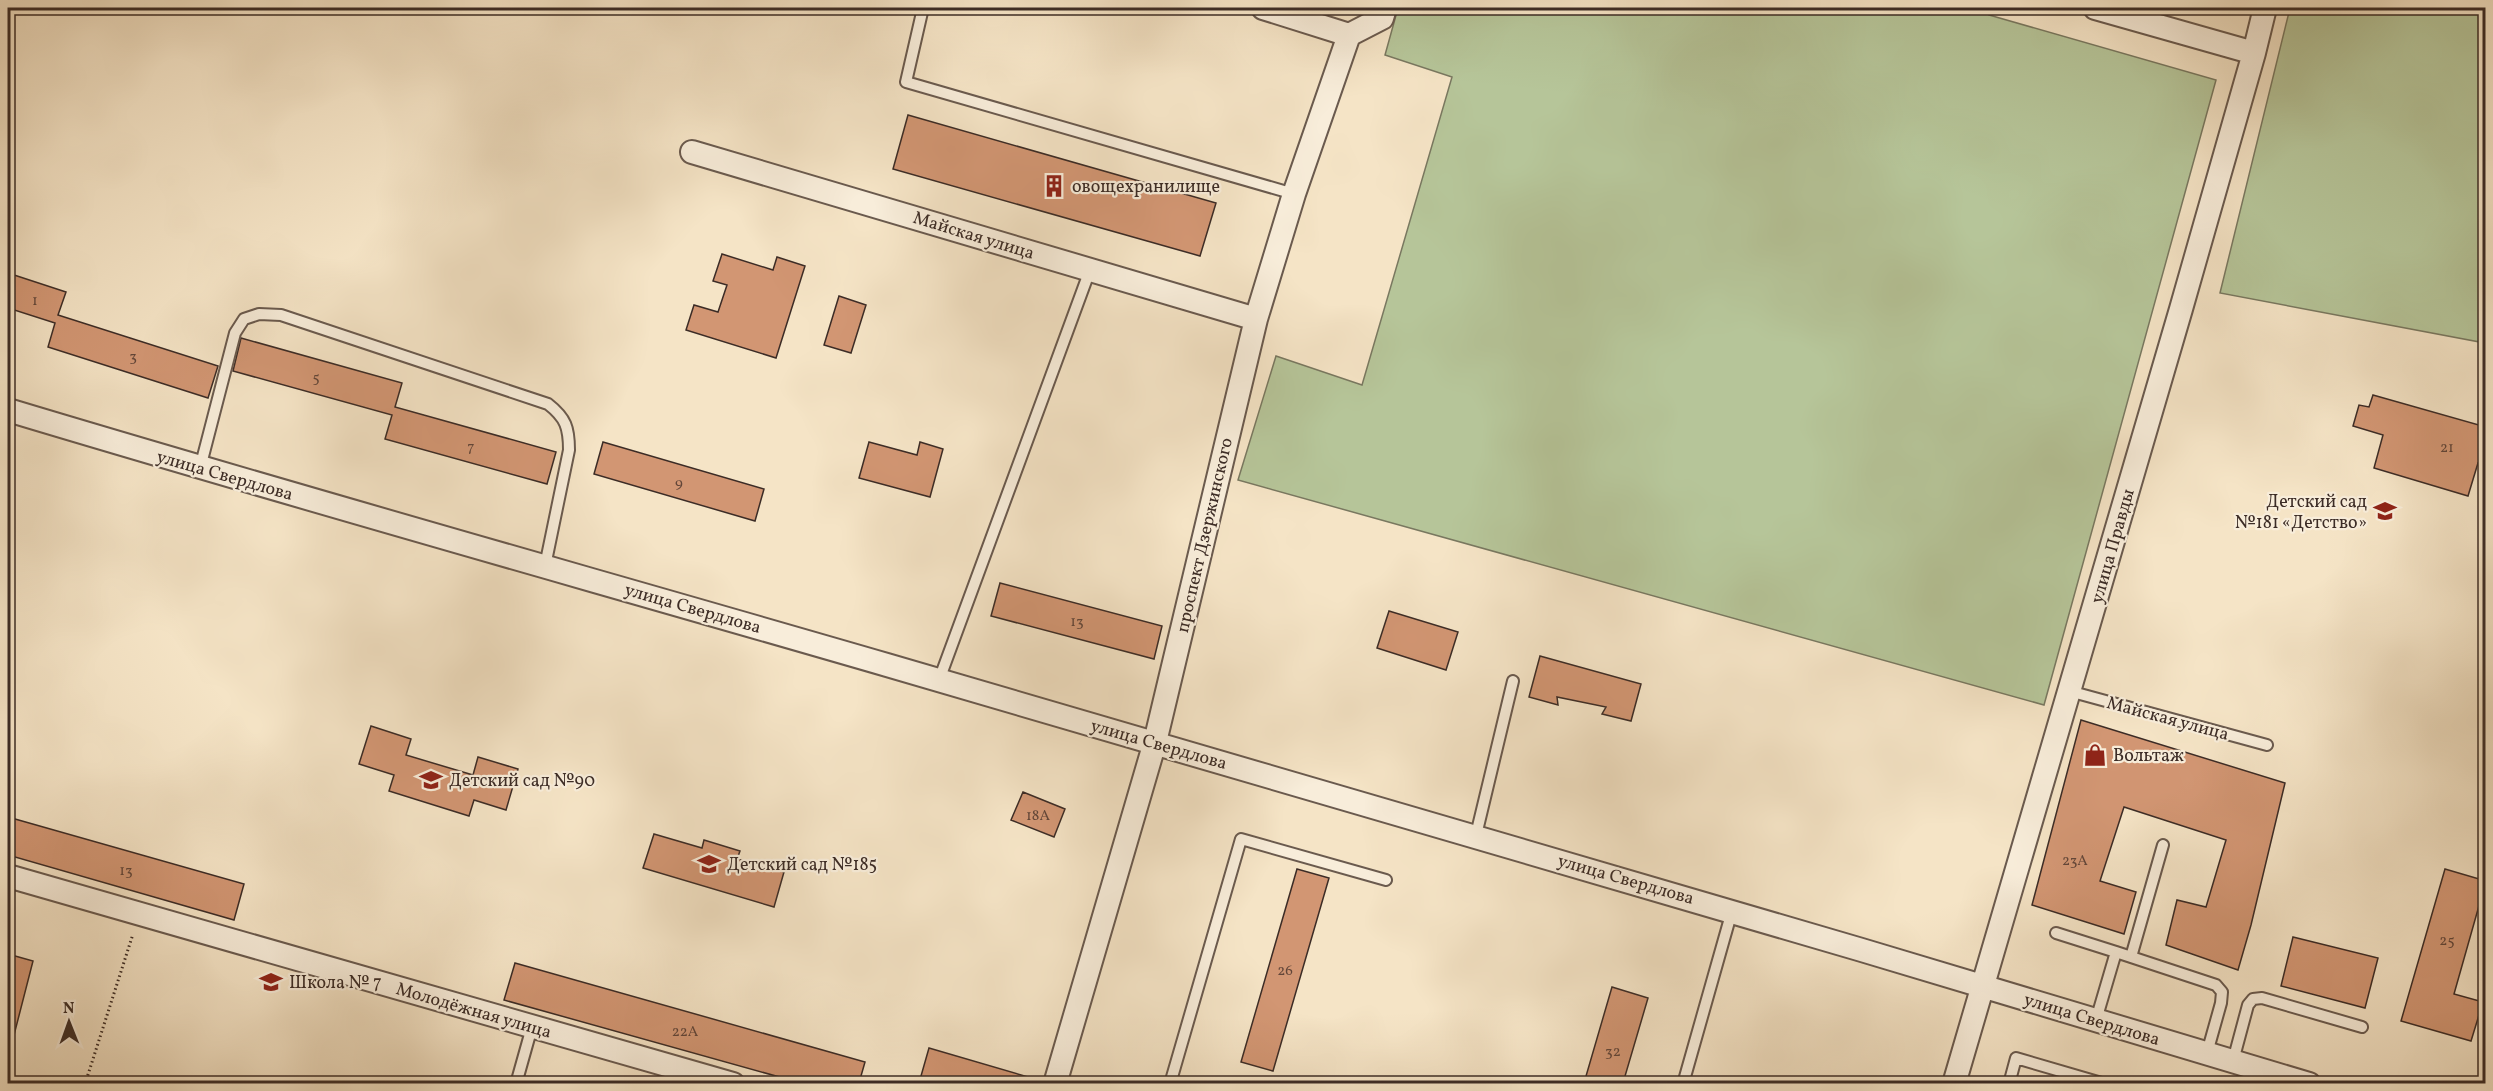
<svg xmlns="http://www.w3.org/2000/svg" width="2493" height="1091" viewBox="0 0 2493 1091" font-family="Vollkorn,serif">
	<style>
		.green { fill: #b6c599; stroke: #797860; stroke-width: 1.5 }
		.building { fill: #d29673; stroke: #3c2c26; stroke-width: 1.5 }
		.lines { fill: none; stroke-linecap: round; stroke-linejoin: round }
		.service-casing { stroke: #6a5a4e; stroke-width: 14 }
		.minor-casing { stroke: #6a5a4e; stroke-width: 26 }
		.path { stroke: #3c2c26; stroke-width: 3; stroke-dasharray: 1.5 3; stroke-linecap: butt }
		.service { stroke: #f8edda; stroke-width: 10 }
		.minor { stroke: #f8edda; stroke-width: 22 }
		.labels { text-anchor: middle; stroke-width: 4.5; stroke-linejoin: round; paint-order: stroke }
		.number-label { font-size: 15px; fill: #624639 }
		.poi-label { font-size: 18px; fill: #3c2c26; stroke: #f8edda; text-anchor: start }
		.street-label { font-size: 18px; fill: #3c2c26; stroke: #f8edda }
	</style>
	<rect width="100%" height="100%" fill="#f5e4c6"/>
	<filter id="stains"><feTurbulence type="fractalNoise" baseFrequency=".00333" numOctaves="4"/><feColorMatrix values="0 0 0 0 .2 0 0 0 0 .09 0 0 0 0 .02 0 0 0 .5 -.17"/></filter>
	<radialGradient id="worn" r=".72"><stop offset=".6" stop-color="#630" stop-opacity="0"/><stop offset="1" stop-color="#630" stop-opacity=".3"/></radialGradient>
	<path class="green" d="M1398,8H1991L1989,15L2216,80L2044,705L1238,480L1276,356L1362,385L1452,77L1385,55Z
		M2290,8H2485V343L2220,293Z"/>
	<path class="building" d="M908,115L1216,203L1200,256L893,169Z
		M722,254L773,270L777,257L805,266L776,358L686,330L694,305L718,312L727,285L713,281Z
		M8,273L66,292L58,315L218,366L208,398L48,347L55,323L8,308Z
		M839,296L866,305L851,353L824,345Z
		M241,338L402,383L395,407L556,452L547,484L385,439L392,415L233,371Z
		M2373,395L2486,427V465L2478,463L2468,496L2374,468L2383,435L2353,426L2359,405L2369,407Z
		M603,442L764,489L755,521L594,474Z
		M869,442L917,455L920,442L943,449L930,497L859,478Z
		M1000,583L1162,626L1154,659L991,616Z
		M1389,611L1458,632L1446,670L1377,648Z
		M1540,656L1641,684L1631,721L1602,714L1606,707L1557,697L1558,705L1529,697Z
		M2081,720L2285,783L2251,925L2238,970L2166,945L2177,900L2206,907L2226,840L2124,807L2100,881L2136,892L2124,934L2032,905Z
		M371,726L411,739L406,755L473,775L478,757L518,769L506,810L474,800L469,816L389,791L394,775L359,764Z
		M1023,792L1065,809L1054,837L1011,820Z
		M8,817L244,884L234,920L8,855Z
		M654,834L702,848L704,840L740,851L737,859L784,872L774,907L643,868Z
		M1297,869L1329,878L1273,1071L1241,1062Z
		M2445,869L2486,881L2454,994L2483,1002L2471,1041L2401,1021Z
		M2293,937L2378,958L2365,1008L2281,986Z
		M8,954L33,961L13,1039L8,1038Z
		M515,963L865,1062L859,1083H801L504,1000Z
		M1612,987L1648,998L1623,1083H1584Z
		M929,1048L1035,1079L1034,1083H919Z"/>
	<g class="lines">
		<g class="service-casing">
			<path id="service" d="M923,8L906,82L1294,194
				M200,468L235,333L244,319L259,314L281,315L548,404C566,418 569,428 569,450L545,566
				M939,680L1090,270
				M2069,691L2267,745
				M1476,835L1513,681
				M2056,933L2116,952
				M2131,957L2163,845
				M2096,1020L2116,952L2216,985L2222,992L2221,1003L2207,1053
				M2233,1061L2248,1005L2253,999L2262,998L2362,1027
				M516,1084L532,1027
				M1170,1084L1241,839L1386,880
				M1683,1084L1732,911
				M2009,1084L2016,1058L2105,1084"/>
		</g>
		<g class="minor-casing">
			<path id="minor" d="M1263,8L1349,35
				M2095,8L2254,53
				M692,152L1256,319
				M8,410C300,498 594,580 887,665C1362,802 1836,941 2309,1084
				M8,876L733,1084
				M1055,1084L1155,742L1256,319L1294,194L1349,35L1382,18L1385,8
				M1954,1084L2181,309L2254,53L2265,8"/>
		</g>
		<path class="path" d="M85,1084L133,934"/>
		<use href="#service" class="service"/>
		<use href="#minor" class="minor"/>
	</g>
	<defs>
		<g id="building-bare" transform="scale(1.8)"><path d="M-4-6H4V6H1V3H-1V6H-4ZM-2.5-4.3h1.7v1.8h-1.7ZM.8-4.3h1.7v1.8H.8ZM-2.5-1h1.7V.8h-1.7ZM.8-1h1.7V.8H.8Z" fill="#8f2418" stroke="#f8edda" stroke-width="2.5" paint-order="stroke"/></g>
		<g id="school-bare" transform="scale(1.8)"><path d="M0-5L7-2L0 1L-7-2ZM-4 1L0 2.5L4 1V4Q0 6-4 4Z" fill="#8f2418" stroke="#f8edda" stroke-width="2.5" paint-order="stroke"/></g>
		<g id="shop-bare" transform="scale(1.8)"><path d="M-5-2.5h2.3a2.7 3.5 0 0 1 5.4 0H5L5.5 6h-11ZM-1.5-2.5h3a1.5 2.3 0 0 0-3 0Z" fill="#8f2418" stroke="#f8edda" stroke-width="2.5" paint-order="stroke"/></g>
	</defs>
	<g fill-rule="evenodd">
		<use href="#building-bare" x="1054" y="186"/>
		<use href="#school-bare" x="2385" y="511"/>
		<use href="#shop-bare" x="2095" y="755"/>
		<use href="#school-bare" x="431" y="780"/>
		<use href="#school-bare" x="709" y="864"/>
		<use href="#school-bare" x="271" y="982"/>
	</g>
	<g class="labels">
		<g class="number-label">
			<text x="35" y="305">1</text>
			<text x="133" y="361">3</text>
			<text x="316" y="382">5</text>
			<text x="471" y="451">7</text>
			<text x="2447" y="452">21</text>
			<text x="679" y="487">9</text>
			<text x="1077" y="626">13</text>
			<text x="1038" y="820">18А</text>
			<text x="2075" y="865">23А</text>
			<text x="126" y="875">13</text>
			<text x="2447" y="945">25</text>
			<text x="1285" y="975">26</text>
			<text x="685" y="1036">22А</text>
			<text x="1613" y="1056">32</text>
		</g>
		<g class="poi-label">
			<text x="1072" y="192">овощехранилище</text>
			<text x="2367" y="507" text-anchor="end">Детский сад<tspan x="2367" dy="21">№181 «Детство»</tspan></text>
			<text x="2113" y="761">Вольтаж</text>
			<text x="449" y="786">Детский сад №90</text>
			<text x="727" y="870">Детский сад №185</text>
			<text x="289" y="988">Школа № 7</text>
		</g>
		<g class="street-label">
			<text transform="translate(974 235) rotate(17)" y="6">Майская улица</text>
			<text transform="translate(225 475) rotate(16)" y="6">улица Свердлова</text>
			<text transform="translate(1204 535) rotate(-77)" y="6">проспект Дзержинского</text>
			<text transform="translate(2112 546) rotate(-74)" y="6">улица Правды</text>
			<text transform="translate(693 608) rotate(16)" y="6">улица Свердлова</text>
			<text transform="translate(2168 718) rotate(15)" y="6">Майская улица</text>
			<text transform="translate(1159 744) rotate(16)" y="6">улица Свердлова</text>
			<text transform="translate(1626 879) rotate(16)" y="6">улица Свердлова</text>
			<text transform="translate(474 1010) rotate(16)" y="6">Молодёжная улица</text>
			<text transform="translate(2092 1019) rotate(17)" y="6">улица Свердлова</text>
		</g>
	</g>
	<rect width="2493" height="1091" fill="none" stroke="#f5e4c6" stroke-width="30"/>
	<rect x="9" y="9" width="2475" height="1073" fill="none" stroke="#3c2c26" stroke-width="3"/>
	<rect x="15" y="15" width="2463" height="1061" fill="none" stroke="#3c2c26" stroke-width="1.5"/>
	<g transform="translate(69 1022) rotate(359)" stroke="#f8edda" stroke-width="4.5" paint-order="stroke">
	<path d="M0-4.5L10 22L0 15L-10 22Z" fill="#3c2c26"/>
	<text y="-9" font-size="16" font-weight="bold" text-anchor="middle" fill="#3c2c26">N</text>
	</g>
	<rect width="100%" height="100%" filter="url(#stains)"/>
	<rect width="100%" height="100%" fill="url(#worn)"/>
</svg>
